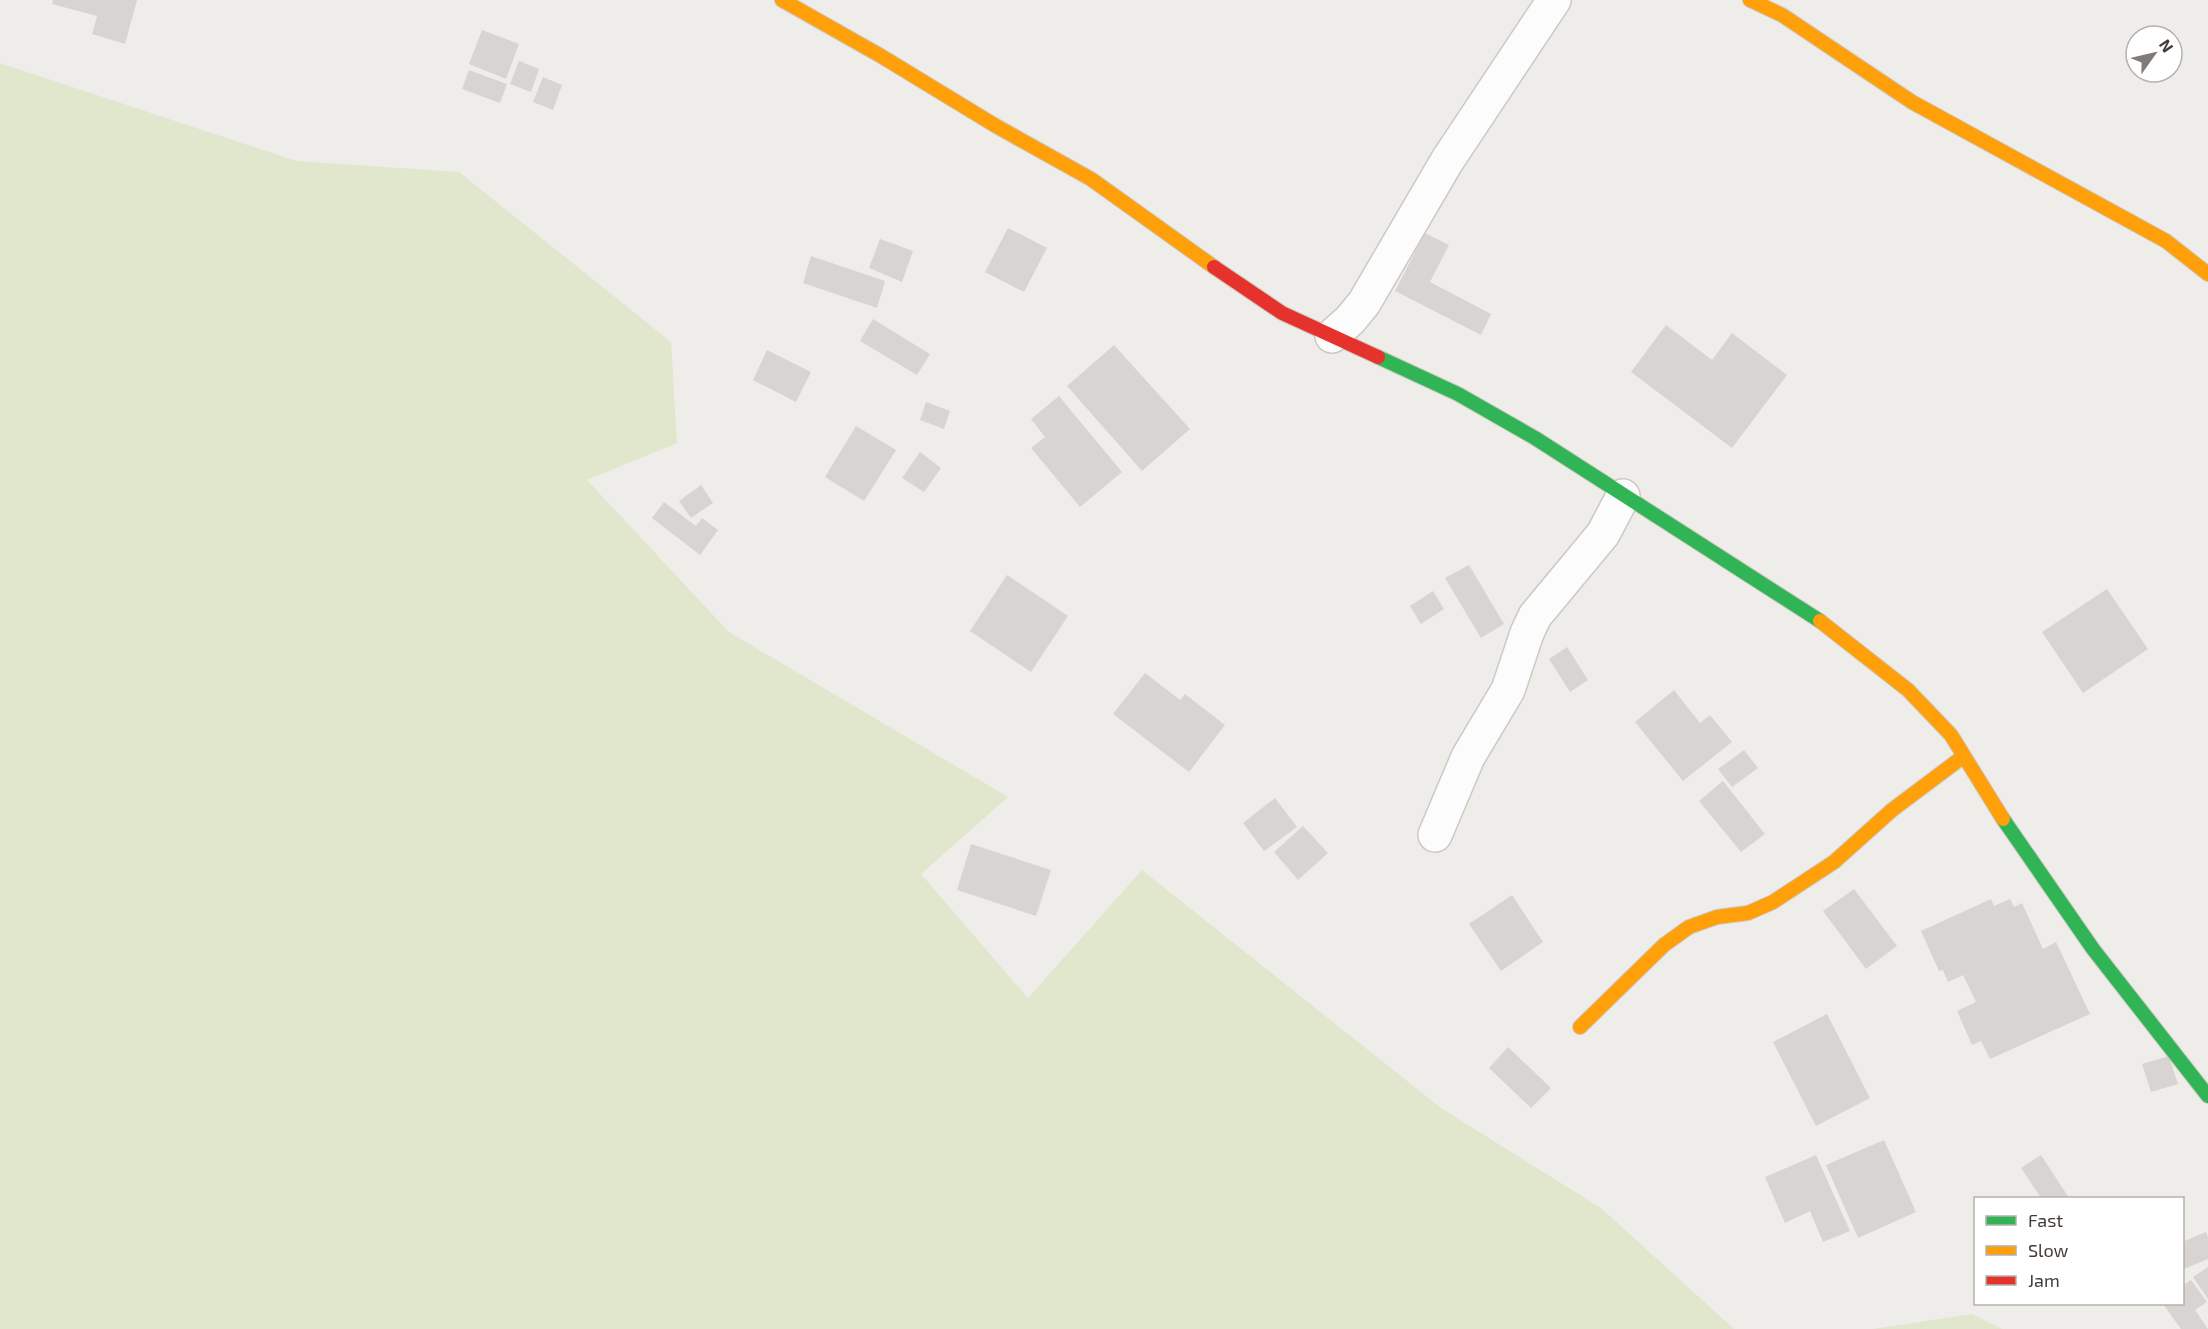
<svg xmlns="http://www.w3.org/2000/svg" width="2208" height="1329" viewBox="0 0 2208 1329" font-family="'Exo 2',sans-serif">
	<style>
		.green { fill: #e0e7cc }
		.building { fill: #d7d4d1 }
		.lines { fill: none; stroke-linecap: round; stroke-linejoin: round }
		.street-casing { stroke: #cbc9c6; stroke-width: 36 }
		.fast-casing { stroke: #cec9c1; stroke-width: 16 }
		.slow-casing { stroke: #cec9c1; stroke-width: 16 }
		.jam-casing { stroke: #cec9c1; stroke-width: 16 }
		.street { stroke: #fdfcfc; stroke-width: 33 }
		.fast { stroke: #30b455; stroke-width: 14 }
		.slow { stroke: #ff9f0a; stroke-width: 14 }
		.jam { stroke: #e5322d; stroke-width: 14 }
	</style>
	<rect width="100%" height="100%" fill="#efedea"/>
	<path class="green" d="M0,63L296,161L459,172L671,342L677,443L587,480L729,632L1008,797L921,874L1028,998L1142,870L1441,1108L1601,1208L1734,1329H0Z
		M1972,1314L2002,1329H1873Z"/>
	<path class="building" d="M53,0H137L125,44L92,34L97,16L52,4Z
		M482,30L519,44L506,79L469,64Z
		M519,61L539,69L531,92L510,84Z
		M469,70L507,84L500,103L462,89Z
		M543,77L562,85L553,110L533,102Z
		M1008,228L1047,248L1024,292L985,272Z
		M1425,233L1449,245L1430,282L1491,314L1481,335L1395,291Z
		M880,239L913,251L902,282L869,268Z
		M811,256L885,281L877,308L803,283Z
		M873,319L930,354L917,375L860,341Z
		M1666,325L1712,360L1732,333L1787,375L1732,448L1631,372Z
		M1114,345L1190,429L1142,471L1067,386Z
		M767,350L811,372L796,402L753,380Z
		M1059,396L1122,472L1080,507L1031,448L1045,437L1031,419Z
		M926,402L950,411L944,429L920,420Z
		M856,426L896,450L864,501L825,477Z
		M920,452L941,468L924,492L902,478Z
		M701,485L713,503L691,518L679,501Z
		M664,502L696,526L702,518L718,530L700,555L652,518Z
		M1469,565L1504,624L1481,638L1445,578Z
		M1007,575L1068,616L1031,672L970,631Z
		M2107,589L2148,649L2083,693L2042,632Z
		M1433,591L1444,609L1421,624L1410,606Z
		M1567,647L1588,680L1570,692L1549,659Z
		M1145,673L1180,700L1185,694L1225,725L1189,772L1113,714Z
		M1674,690L1700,723L1710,715L1732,742L1683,781L1635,722Z
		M1744,750L1758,768L1732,787L1718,769Z
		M1723,781L1765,834L1741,852L1699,801Z
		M1275,798L1297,827L1264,851L1243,823Z
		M1303,826L1328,853L1298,880L1274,852Z
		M971,844L1051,870L1036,916L957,890Z
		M1854,889L1897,946L1866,969L1823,911Z
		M1512,895L1543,942L1501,971L1469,924Z
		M1991,899L1994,906L2010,899L2014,907L2022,903L2043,949L2056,942L2090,1014L1990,1059L1981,1041L1972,1045L1957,1011L1976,1002L1963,975L1948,982L1943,970L1939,971L1921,931Z
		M1827,1014L1870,1098L1816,1126L1773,1042Z
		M1508,1047L1551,1088L1531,1108L1489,1068Z
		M2169,1056L2178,1084L2151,1092L2142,1064Z
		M1884,1140L1916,1212L1858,1238L1826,1165Z
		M1816,1155L1850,1231L1823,1242L1810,1211L1785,1223L1765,1177Z
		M2041,1155L2069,1198H2041L2021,1168Z
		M2206,1232L2208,1237V1259L2184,1269L2182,1242Z
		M2208,1267V1299L2193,1277Z
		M2191,1280L2207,1302L2195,1310L2208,1329H2181L2163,1304H2182V1286Z"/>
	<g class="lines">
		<g class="street-casing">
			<path id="street" d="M1332,336L1350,320L1364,303L1447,161L1554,0
				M1435,835L1468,757L1508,690L1527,633L1535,616L1603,534L1623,496"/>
		</g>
		<g class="fast-casing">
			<path id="fast" d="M1378,357L1458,394L1535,438L1820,621
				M2003,819L2093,949L2208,1096"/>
		</g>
		<g class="slow-casing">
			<path id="slow" d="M782,0L881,56L996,126L1091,179L1214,267
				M1750,0L1782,15L1912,102L2166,241L2208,274
				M1820,621L1908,690L1951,735L2003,819
				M1580,1027L1664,945L1689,927L1717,917L1748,913L1773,902L1834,862L1892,810L1964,756"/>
		</g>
		<g class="jam-casing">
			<path id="jam" d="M1214,267L1282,313L1378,357"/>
		</g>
		<use href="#street" class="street"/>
		<use href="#fast" class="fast"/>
		<use href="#slow" class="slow"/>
		<use href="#jam" class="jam"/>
	</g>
	<rect x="1974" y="1197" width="210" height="108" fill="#ffffff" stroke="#b4b1af" stroke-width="1.5"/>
	<rect x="1986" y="1216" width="30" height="9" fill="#30b455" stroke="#b4b1af" stroke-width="1.5"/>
	<text x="2028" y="1227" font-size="18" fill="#443d37">Fast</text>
	<rect x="1986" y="1246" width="30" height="9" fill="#ff9f0a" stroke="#b4b1af" stroke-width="1.5"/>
	<text x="2028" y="1257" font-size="18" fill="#443d37">Slow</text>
	<rect x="1986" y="1276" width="30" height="9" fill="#e5322d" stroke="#b4b1af" stroke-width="1.5"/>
	<text x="2028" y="1287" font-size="18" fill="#443d37">Jam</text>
	<g transform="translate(2154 54) rotate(56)"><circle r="28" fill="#ffffff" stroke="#b4b1af" stroke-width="1.5"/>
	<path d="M0-4.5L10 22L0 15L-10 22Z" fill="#807b76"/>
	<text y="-9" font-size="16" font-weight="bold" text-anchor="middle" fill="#443d37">N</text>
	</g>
</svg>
